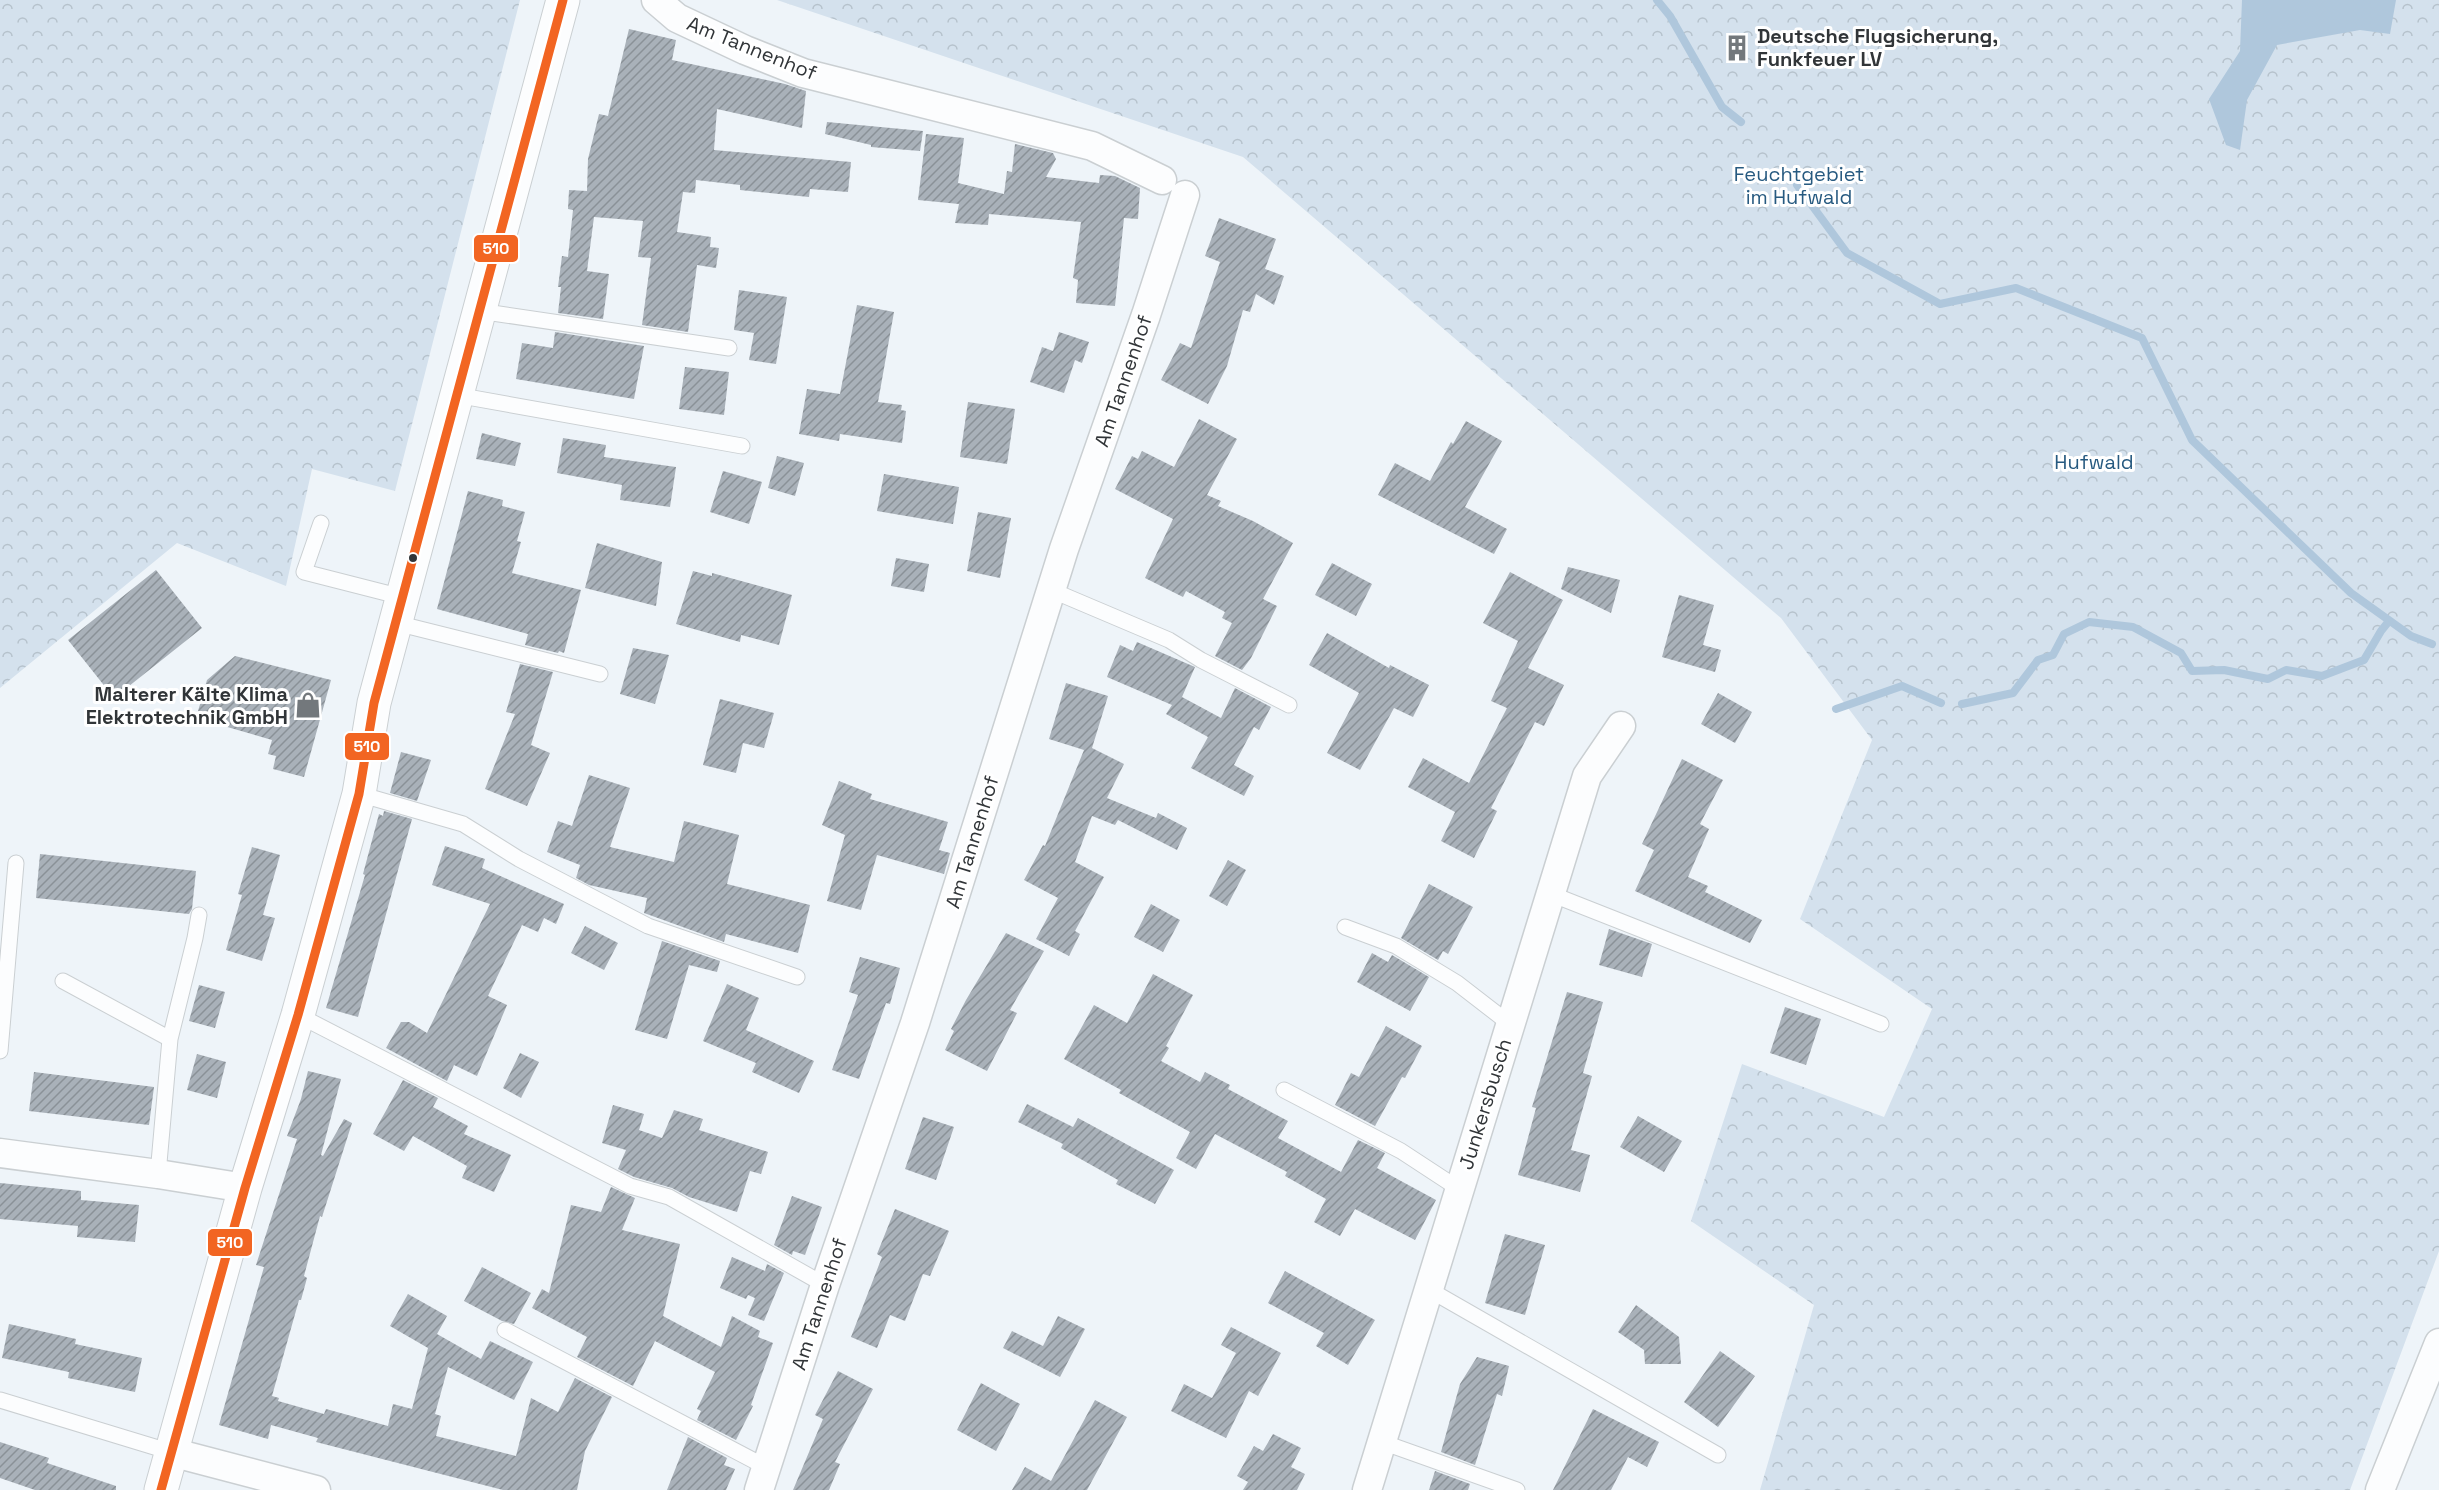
<svg xmlns="http://www.w3.org/2000/svg" width="2439" height="1490" viewBox="0 0 2439 1490" font-family="'Space Grotesk',sans-serif">
	<style>
		.forest { fill: url(#forest-crowns) }
		.water { fill: #afc7dc }
		.lines { fill: none; stroke-linecap: round; stroke-linejoin: round }
		.stream { stroke: #afc7dc; stroke-width: 8 }
		.building { fill: url(#building-hatch) }
		.lane-casing { stroke: #cacfd2; stroke-width: 17 }
		.street-casing { stroke: #cacfd2; stroke-width: 31 }
		.secondary-casing { stroke: #cacfd2; stroke-width: 35 }
		.lane { stroke: #fcfdfe; stroke-width: 15 }
		.street { stroke: #fcfdfe; stroke-width: 28 }
		.secondary { stroke: #fcfdfe; stroke-width: 33 }
		.bus-1-casing { stroke: #fff; stroke-width: 14 }
		.bus-1 { stroke: #f26522; stroke-width: 9 }
		.bus-dot { fill: #313538; stroke: #fff; stroke-width: 2 }
		.labels { text-anchor: middle; stroke-width: 6; stroke-linejoin: round; paint-order: stroke }
		.poi-label { font-size: 20px; font-weight: bold; fill: #313538; stroke: #fff; text-anchor: start }
		.street-label { font-size: 20px; fill: #313538; stroke: #fff }
		.park-label { font-size: 20px; fill: #275a80; stroke: #fff }
		.line-badge { stroke: #fff; stroke-width: 2 }
		.badge-label { font-size: 16px; text-anchor: middle; font-weight: bold; fill: #fff }
	</style>
	<defs>
		<pattern id="forest-crowns" width="20" height="18" patternUnits="userSpaceOnUse" patternTransform="scale(1.5)"><rect width="20" height="18" fill="#d4e1ed"/><path d="M2 6a3 3 0 1 1 6 0M12 15a3 3 0 1 1 6 0" fill="none" stroke="#b6c2cc"/></pattern>
		<pattern id="building-hatch" width="6" height="6" patternUnits="userSpaceOnUse" patternTransform="scale(1.5)"><rect width="6" height="6" fill="#a9b1b9"/><path d="M-1 1l2-2M0 6l6-6M5 7l2-2" fill="none" stroke="#8a9197"/></pattern>
	</defs>
	<rect width="100%" height="100%" fill="#eef4f9"/>
	<path class="forest" d="M0,0H520L395,491L312,469L286,586L177,543L0,688Z
		M777,0H2439V1251L2350,1490H1760L1814,1305L1691,1221L1742,1064L1884,1117L1932,1009L1800,919L1872,740L1781,618L1243,157Z"/>
	<path class="water" d="M2242,0H2396L2390,34L2360,30L2277,45L2247,100L2240,150L2226,145L2209,99L2240,51Z"/>
	<g class="lines">
		<path class="stream" d="M1657,0L1670,16L1722,107L1741,122
			M1797,185L1847,253L1940,304L2016,288L2142,338L2192,440L2351,593L2411,636L2432,644
			M1962,704L2013,693L2038,660L2053,655L2064,634L2089,622L2133,627L2181,653L2192,671L2224,670L2268,679L2286,670L2322,676L2364,660L2381,631L2389,621
			M1836,709L1902,686L1941,703"/>
	</g>
	<path class="building" d="M629,29L676,40L672,60L785,84L806,91L802,128L717,109L714,150L851,162L848,192L810,189L809,197L740,190V185L696,180L695,193L683,192L677,232L711,237L710,247L719,248L716,268L697,265L688,332L642,325L651,258L638,257L643,221L594,217L587,271L609,274L603,319L558,313L561,287H558L562,256L568,257L573,210L568,209L569,190L587,191L588,159L599,114L608,116Z
		M827,122L923,131L920,151L871,147V145L825,134Z
		M926,134L964,138L958,183L1004,194L1007,171L1012,172L1015,144L1053,153L1056,159L1046,177L1099,183L1100,175L1115,176L1140,188L1138,219L1124,218L1115,306L1076,303L1078,280L1073,278L1081,222L989,214L988,225L955,223L959,204L918,200Z
		M1219,218L1276,239L1265,269L1284,276L1274,305L1256,294L1250,312L1243,310L1227,366L1208,404L1161,380L1180,343L1191,348L1220,262L1205,256Z
		M739,290L787,297L776,364L749,360L754,333L734,330Z
		M857,305L894,312L878,402L902,405L901,410L906,411L902,443L840,434L839,441L799,434L807,389L840,394Z
		M555,332L644,346L634,399L516,379L522,343L553,348Z
		M1059,332L1089,342L1082,363L1075,360L1064,393L1030,382L1042,347L1053,351Z
		M685,367L729,372L724,415L679,409Z
		M968,402L1015,409L1007,464L960,457Z
		M1199,419L1237,439L1207,495L1221,501L1218,506L1253,521L1293,543L1263,599L1277,606L1251,658L1242,670L1215,656L1232,623L1222,618L1225,612L1186,591L1183,597L1145,578L1173,519L1115,489L1132,456L1138,459L1142,451L1174,467Z
		M1466,421L1502,441L1465,507L1507,529L1494,554L1378,495L1395,463L1430,481L1451,442L1453,444Z
		M482,433L521,443L515,466L476,459Z
		M563,438L606,445L604,457L676,467L670,507L620,500L622,485L557,473Z
		M777,456L804,463L795,496L768,488Z
		M723,471L762,482L749,524L710,512Z
		M884,474L959,487L953,524L877,511Z
		M468,491L503,500L502,506L525,512L517,541L521,542L512,573L581,590L564,653L559,651L558,653L525,645L528,634L437,609Z
		M978,512L1011,518L1000,578L967,571Z
		M597,543L662,562L656,606L585,588Z
		M896,558L929,564L924,592L891,586Z
		M1332,563L1372,584L1356,616L1315,595Z
		M1568,567L1620,580L1611,613L1561,589Z
		M156,570L202,628L114,698L68,640Z
		M693,571L712,576V573L792,595L779,645L741,635L740,642L676,624Z
		M1510,572L1563,600L1528,668L1564,685L1544,726L1535,722L1491,808L1497,811L1474,858L1441,841L1455,812L1408,787L1423,758L1469,783L1507,708L1491,701L1518,641L1483,623Z
		M1679,595L1714,605L1703,645L1721,650L1715,672L1662,657Z
		M1327,633L1389,668L1390,665L1429,685L1413,717L1394,708L1360,770L1327,753L1359,693L1309,665Z
		M1137,642L1195,667L1182,697L1221,718L1235,688L1271,707L1259,730L1254,727L1234,765L1254,776L1244,796L1191,768L1208,737L1166,714L1172,705L1107,677L1120,645L1133,651Z
		M633,648L669,655L655,704L620,694Z
		M235,656L331,680L304,777L273,769L276,756L268,754L272,740L196,718L207,680Z
		M520,664L553,672L531,745L550,753L527,806L485,789L515,714L506,712Z
		M1066,683L1108,696L1092,748L1124,764L1107,798L1156,818L1158,813L1187,828L1177,850L1118,820L1115,825L1092,816L1075,862L1104,877L1075,931L1080,934L1069,956L1036,939L1058,898L1024,880L1043,845L1045,846L1084,750L1049,739Z
		M1718,693L1752,712L1735,743L1701,724Z
		M720,699L774,713L764,748L743,743L736,773L703,765Z
		M401,752L431,760L417,801L390,793Z
		M1682,759L1723,780L1700,824L1709,829L1688,877L1708,886L1705,892L1762,920L1750,943L1635,891L1654,850L1642,844Z
		M589,775L630,788L610,847L674,862L684,821L739,835L727,884L810,905L798,953L726,934L724,942L644,913L647,898L589,885L576,878L580,865L547,852L558,821L572,826Z
		M839,781L872,794L870,799L948,822L939,850L950,853L944,874L877,855L861,910L827,901L845,835L822,825Z
		M384,811L412,819L358,1017L326,1008L365,875L363,874L379,814L383,816Z
		M445,846L485,859L482,868L564,904L556,924L544,918L538,932L522,925L488,996L507,1005L477,1076L454,1065L447,1081L386,1048L401,1022H409L427,1033L490,904L432,885Z
		M252,847L280,855L263,915L275,918L262,961L226,950L242,895L238,894Z
		M40,854L196,871L192,909L189,914L36,898Z
		M1228,860L1246,870L1227,906L1209,896Z
		M1429,884L1473,907L1448,954L1443,951L1438,960L1401,938Z
		M1151,904L1180,920L1163,952L1134,937Z
		M585,926L618,943L604,970L571,953Z
		M1609,929L1652,944L1642,977L1599,965Z
		M1006,933L1044,951L1010,1010L1017,1013L987,1071L945,1050L954,1031L951,1029L966,1000Z
		M662,941L720,961L717,972L689,965L667,1039L635,1030Z
		M1372,953L1388,962L1392,955L1429,977L1410,1011L1357,982Z
		M860,957L900,968L890,1004L886,1003L859,1079L832,1070L858,995L849,992Z
		M1153,974L1193,995L1166,1046L1169,1048L1161,1061L1200,1082L1205,1072L1230,1085L1228,1089L1288,1121L1278,1138L1341,1172L1358,1140L1385,1153L1377,1168L1436,1200L1415,1240L1355,1209L1340,1236L1314,1222L1326,1199L1285,1176L1287,1172L1215,1134L1196,1169L1176,1158L1190,1132L1119,1093L1121,1090L1064,1059L1094,1005L1127,1023Z
		M727,984L759,998L746,1030L814,1061L799,1093L752,1072L756,1063L703,1041Z
		M199,985L225,992L215,1028L189,1021Z
		M1567,992L1603,1002L1583,1073L1592,1076L1571,1150L1590,1155L1580,1192L1518,1175L1536,1108L1532,1107Z
		M1785,1007L1821,1019L1806,1065L1770,1053Z
		M1386,1026L1422,1046L1405,1078L1402,1077L1375,1126L1335,1105L1351,1073L1359,1077Z
		M520,1053L539,1062L521,1098L503,1088Z
		M197,1054L226,1062L217,1098L187,1090Z
		M308,1071L341,1079L321,1155L323,1156L344,1119L352,1123L322,1217L320,1216L304,1276L307,1278L301,1300H299L272,1396L279,1398L278,1401L324,1414L326,1409L388,1426L393,1404L412,1409L428,1348L390,1326L408,1294L447,1316L437,1334L481,1359L490,1341L533,1362L514,1400L448,1367L435,1414L441,1416L436,1436L516,1456L531,1398L558,1412L575,1378L612,1397L585,1451L577,1490H503L316,1442L318,1438L271,1425L268,1439L219,1425L264,1267L256,1265L297,1139L287,1136L301,1099Z
		M34,1072L154,1087L149,1125L29,1111Z
		M403,1080L438,1098L433,1107L468,1126L464,1134L511,1155L494,1192L462,1178L467,1166L413,1136L404,1151L373,1134Z
		M1027,1104L1073,1127L1078,1118L1174,1170L1155,1204L1116,1184L1118,1180L1061,1148L1063,1144L1018,1122Z
		M613,1105L644,1114L639,1130L662,1138L674,1110L703,1119L699,1130L768,1152L761,1174L750,1171L737,1212L689,1197L672,1188L634,1177L618,1169L626,1150L602,1143Z
		M1638,1116L1682,1141L1664,1172L1620,1147Z
		M923,1117L954,1127L936,1180L905,1169Z
		M0,1183L81,1191V1200L139,1205L135,1242L77,1237L78,1226L0,1219Z
		M611,1187L635,1198L622,1230L680,1244L663,1316L721,1347L732,1316L760,1331L758,1337L773,1343L751,1405L753,1406L736,1440L697,1420L701,1411L697,1409L715,1372L655,1341L633,1386L577,1357L587,1337L532,1308L542,1289L549,1293L571,1205L601,1212Z
		M792,1196L822,1207L805,1255L793,1251L792,1255L774,1245Z
		M895,1209L949,1231L930,1276L923,1274L905,1321L890,1315L877,1348L851,1337L882,1257L877,1254Z
		M1505,1234L1545,1245L1525,1315L1485,1303Z
		M732,1257L765,1271L767,1264L784,1273L764,1321L748,1315L755,1298L748,1295L746,1299L720,1288Z
		M482,1267L531,1293L514,1324L502,1321L464,1301Z
		M1285,1271L1375,1320L1348,1365L1316,1346L1324,1333L1268,1303Z
		M1636,1305L1679,1337L1681,1364H1645L1644,1350L1618,1332Z
		M1058,1316L1085,1329L1060,1377L1003,1348L1012,1331L1043,1346Z
		M9,1324L76,1339L75,1344L142,1358L135,1392L68,1378L69,1372L2,1358Z
		M1231,1327L1281,1353L1258,1396L1249,1391L1226,1438L1171,1411L1184,1384L1212,1398L1236,1353L1221,1345Z
		M1720,1351L1755,1376L1718,1427L1684,1402Z
		M1477,1357L1509,1366L1502,1396L1497,1394L1475,1465L1441,1452L1460,1384Z
		M838,1371L873,1389L835,1462L840,1464L829,1490H793L823,1419L815,1415Z
		M981,1383L1020,1404L996,1451L957,1430Z
		M1095,1400L1127,1417L1087,1490H1012L1025,1467L1051,1481Z
		M1593,1409L1659,1442L1647,1467L1628,1457L1611,1490H1553Z
		M1273,1434L1301,1448L1291,1467L1305,1474L1297,1490H1243L1248,1482L1237,1476L1254,1446L1263,1451Z
		M688,1437L727,1458L724,1465L735,1469L726,1490H667Z
		M0,1442L49,1458L47,1463L116,1486V1490H35L0,1478Z
		M1435,1471L1470,1484L1468,1490H1429Z"/>
	<g class="lines">
		<g class="lane-casing">
			<path id="lane" d="M479,311L729,348
				M456,395L742,446
				M321,523L304,572L402,597
				M1051,590L1169,640L1201,660L1289,705
				M396,623L600,674
				M359,794L463,824L519,859L648,926L797,977
				M1551,894L1881,1024
				M1345,927L1396,946L1457,983L1510,1024
				M63,981L170,1039
				M298,1015L630,1186L669,1197L825,1285
				M0,1051L16,863
				M1284,1090L1401,1151L1459,1189
				M158,1174L170,1039L195,938L199,915
				M1428,1289L1718,1455
				M505,1330L766,1467
				M0,1400L171,1452
				M1382,1442L1517,1490"/>
		</g>
		<g class="street-casing">
			<path id="street" d="M656,0L677,18L745,50L803,73L1092,146L1162,180
				M0,1153L158,1174L245,1188
				M171,1452L316,1490
				M759,1490L825,1285L915,1023L1064,549L1146,315L1185,195
				M1367,1490L1587,776L1621,726
				M2380,1490L2439,1343"/>
		</g>
		<g class="secondary-casing">
			<path id="secondary" d="M161,1490L245,1188L298,1015L359,794L374,703L563,0"/>
		</g>
		<use href="#lane" class="lane"/>
		<use href="#street" class="street"/>
		<use href="#secondary" class="secondary"/>
		<g class="bus-1-casing">
			<path id="bus-1" d="M161,1490L245,1188L298,1015L359,794L374,703L563,0"/>
		</g>
		<use href="#bus-1" class="bus-1"/>
	</g>
	<defs>
		<g id="building-bare" transform="scale(2.07)"><path d="M-4-6H4V6H1V3H-1V6H-4ZM-2.5-4.3h1.7v1.8h-1.7ZM.8-4.3h1.7v1.8H.8ZM-2.5-1h1.7V.8h-1.7ZM.8-1h1.7V.8H.8Z" fill="#73787c" stroke="#fff" stroke-width="2.5" paint-order="stroke"/></g>
		<g id="shop-bare" transform="scale(2.07)"><path d="M-5-2.5h2.3a2.7 3.5 0 0 1 5.4 0H5L5.5 6h-11ZM-1.5-2.5h3a1.5 2.3 0 0 0-3 0Z" fill="#73787c" stroke="#fff" stroke-width="2.5" paint-order="stroke"/></g>
	</defs>
	<g fill-rule="evenodd">
		<use href="#building-bare" x="1737" y="48"/>
		<use href="#shop-bare" x="308" y="705"/>
	</g>
	<circle class="bus-dot" cx="413" cy="558" r="5"/>
	<g class="labels">
		<g class="poi-label">
			<text x="1757" y="43">Deutsche Flugsicherung,<tspan x="1757" dy="23">Funkfeuer LV</tspan></text>
			<text x="288" y="701" text-anchor="end">Malterer Kälte Klima<tspan x="288" dy="23">Elektrotechnik GmbH</tspan></text>
		</g>
		<g class="street-label">
			<text transform="translate(752 48) rotate(22)" y="7">Am Tannenhof</text>
			<text transform="translate(1123 381) rotate(-71)" y="7">Am Tannenhof</text>
			<text transform="translate(972 842) rotate(-73)" y="7">Am Tannenhof</text>
			<text transform="translate(1485 1104) rotate(-73)" y="7">Junkersbusch</text>
			<text transform="translate(819 1304) rotate(-72)" y="7">Am Tannenhof</text>
		</g>
		<g class="park-label">
			<text x="1799" y="181">Feuchtgebiet<tspan x="1799" dy="23">im Hufwald</tspan></text>
			<text x="2094" y="469">Hufwald</text>
		</g>
	</g>
	<g class="line-badge">
		<rect x="473" y="234" width="46" height="29" rx="6" fill="#f26522"/>
		<rect x="344" y="732" width="46" height="29" rx="6" fill="#f26522"/>
		<rect x="207" y="1228" width="46" height="29" rx="6" fill="#f26522"/>
	</g>
	<g class="badge-label">
		<text x="496" y="254">510</text>
		<text x="367" y="752">510</text>
		<text x="230" y="1248">510</text>
	</g>
</svg>
